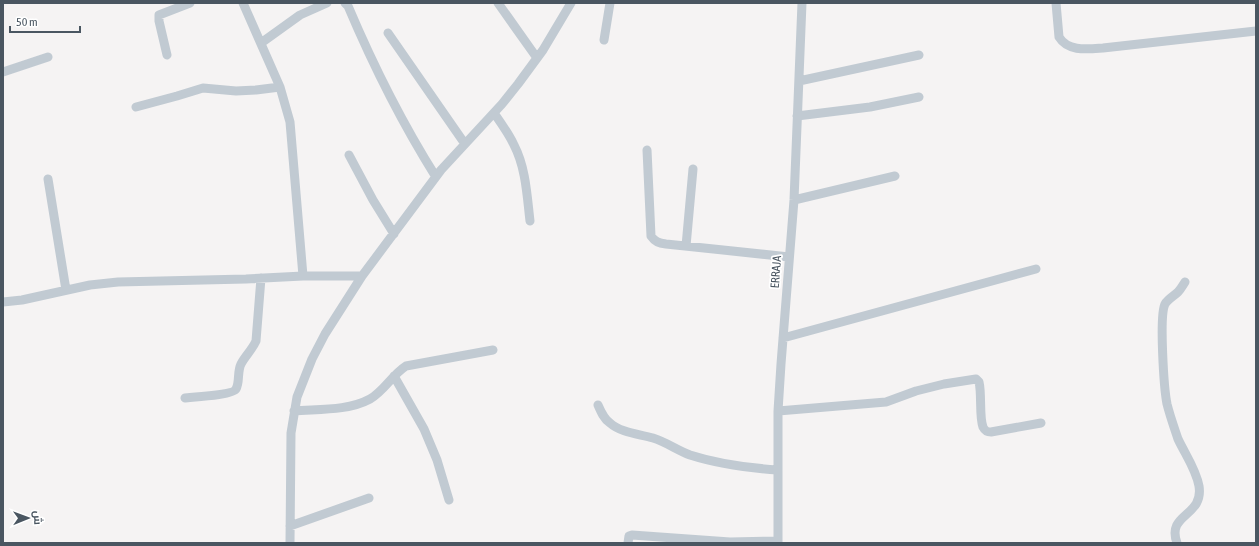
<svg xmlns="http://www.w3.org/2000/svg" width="1259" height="546" viewBox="0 0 1259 546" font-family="'Asap Condensed',Cairo,sans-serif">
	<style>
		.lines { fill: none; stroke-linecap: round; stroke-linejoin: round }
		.minor { stroke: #c1cad2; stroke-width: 9 }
		.labels { text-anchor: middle; stroke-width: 3.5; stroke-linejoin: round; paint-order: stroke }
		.street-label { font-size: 12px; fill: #4a5661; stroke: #fff }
	</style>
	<rect width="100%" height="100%" fill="#f5f3f3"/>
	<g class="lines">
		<path class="minor" d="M243,3L280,87L290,122L303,276
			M345,3L348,6C373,65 402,123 436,177
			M498,3L537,58
			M1056,3L1059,37C1068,52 1088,49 1103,48L1256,31
			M388,33L465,144
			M604,40L610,3
			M261,43L300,15L327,3
			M167,55L159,21V15L190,3
			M3,72L48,57
			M799,81L919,55
			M136,107L177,96L203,88L236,91L256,90L280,87
			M494,113C501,123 509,134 514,145C526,168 527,196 530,221
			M797,116L870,107L919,97
			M647,150L651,236C655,242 659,243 666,244L789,257
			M349,155L373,200L394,234
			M48,179L66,290
			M794,200L895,176
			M686,246L693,169
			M3,302L22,300L90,285L118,282L246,279L303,276H362
			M783,338L1036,269
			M394,376L424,429L437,460L449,500
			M185,398C193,397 233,395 236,389C240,382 237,372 241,364C245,356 252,350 256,341L261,278
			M598,405C601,412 604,419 610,423C621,433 640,434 653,438C666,442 677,450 690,455C718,464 749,468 778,470
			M294,411C318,409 348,411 370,399C384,391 392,375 406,366L493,350
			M778,411L886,402L916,391L944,384L976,379L979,382C982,394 979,417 983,427C985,431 987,432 991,432L1041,423
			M290,526L369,498
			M290,543L291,433L297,397L312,359L325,334L362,276L441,170L502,104L518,84L543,50L571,3
			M628,543L629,536L632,535L730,542L778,541
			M778,543V411L781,364L794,200L802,3
			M1177,543C1166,513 1204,517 1199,486C1196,469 1185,454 1178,439C1174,427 1170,416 1167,404C1164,389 1159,316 1165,304C1168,299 1174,296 1178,292C1181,289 1183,285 1185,282"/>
	</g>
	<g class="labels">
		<g class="street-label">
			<text transform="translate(776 272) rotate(-86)" y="4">ERRAJA</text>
		</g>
	</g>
	<rect width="1259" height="546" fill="none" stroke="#4a5661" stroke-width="8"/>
	<g transform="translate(28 518) rotate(89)" stroke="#ffffff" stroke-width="3" paint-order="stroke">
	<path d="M0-3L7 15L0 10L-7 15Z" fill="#4a5661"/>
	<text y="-6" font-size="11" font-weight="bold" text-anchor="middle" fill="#4a5661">ش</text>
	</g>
	<path d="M10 26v6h70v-6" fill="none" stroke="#4a5661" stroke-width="2"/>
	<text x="16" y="26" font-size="12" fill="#4a5661" stroke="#ffffff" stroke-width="3" paint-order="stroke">50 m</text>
</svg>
